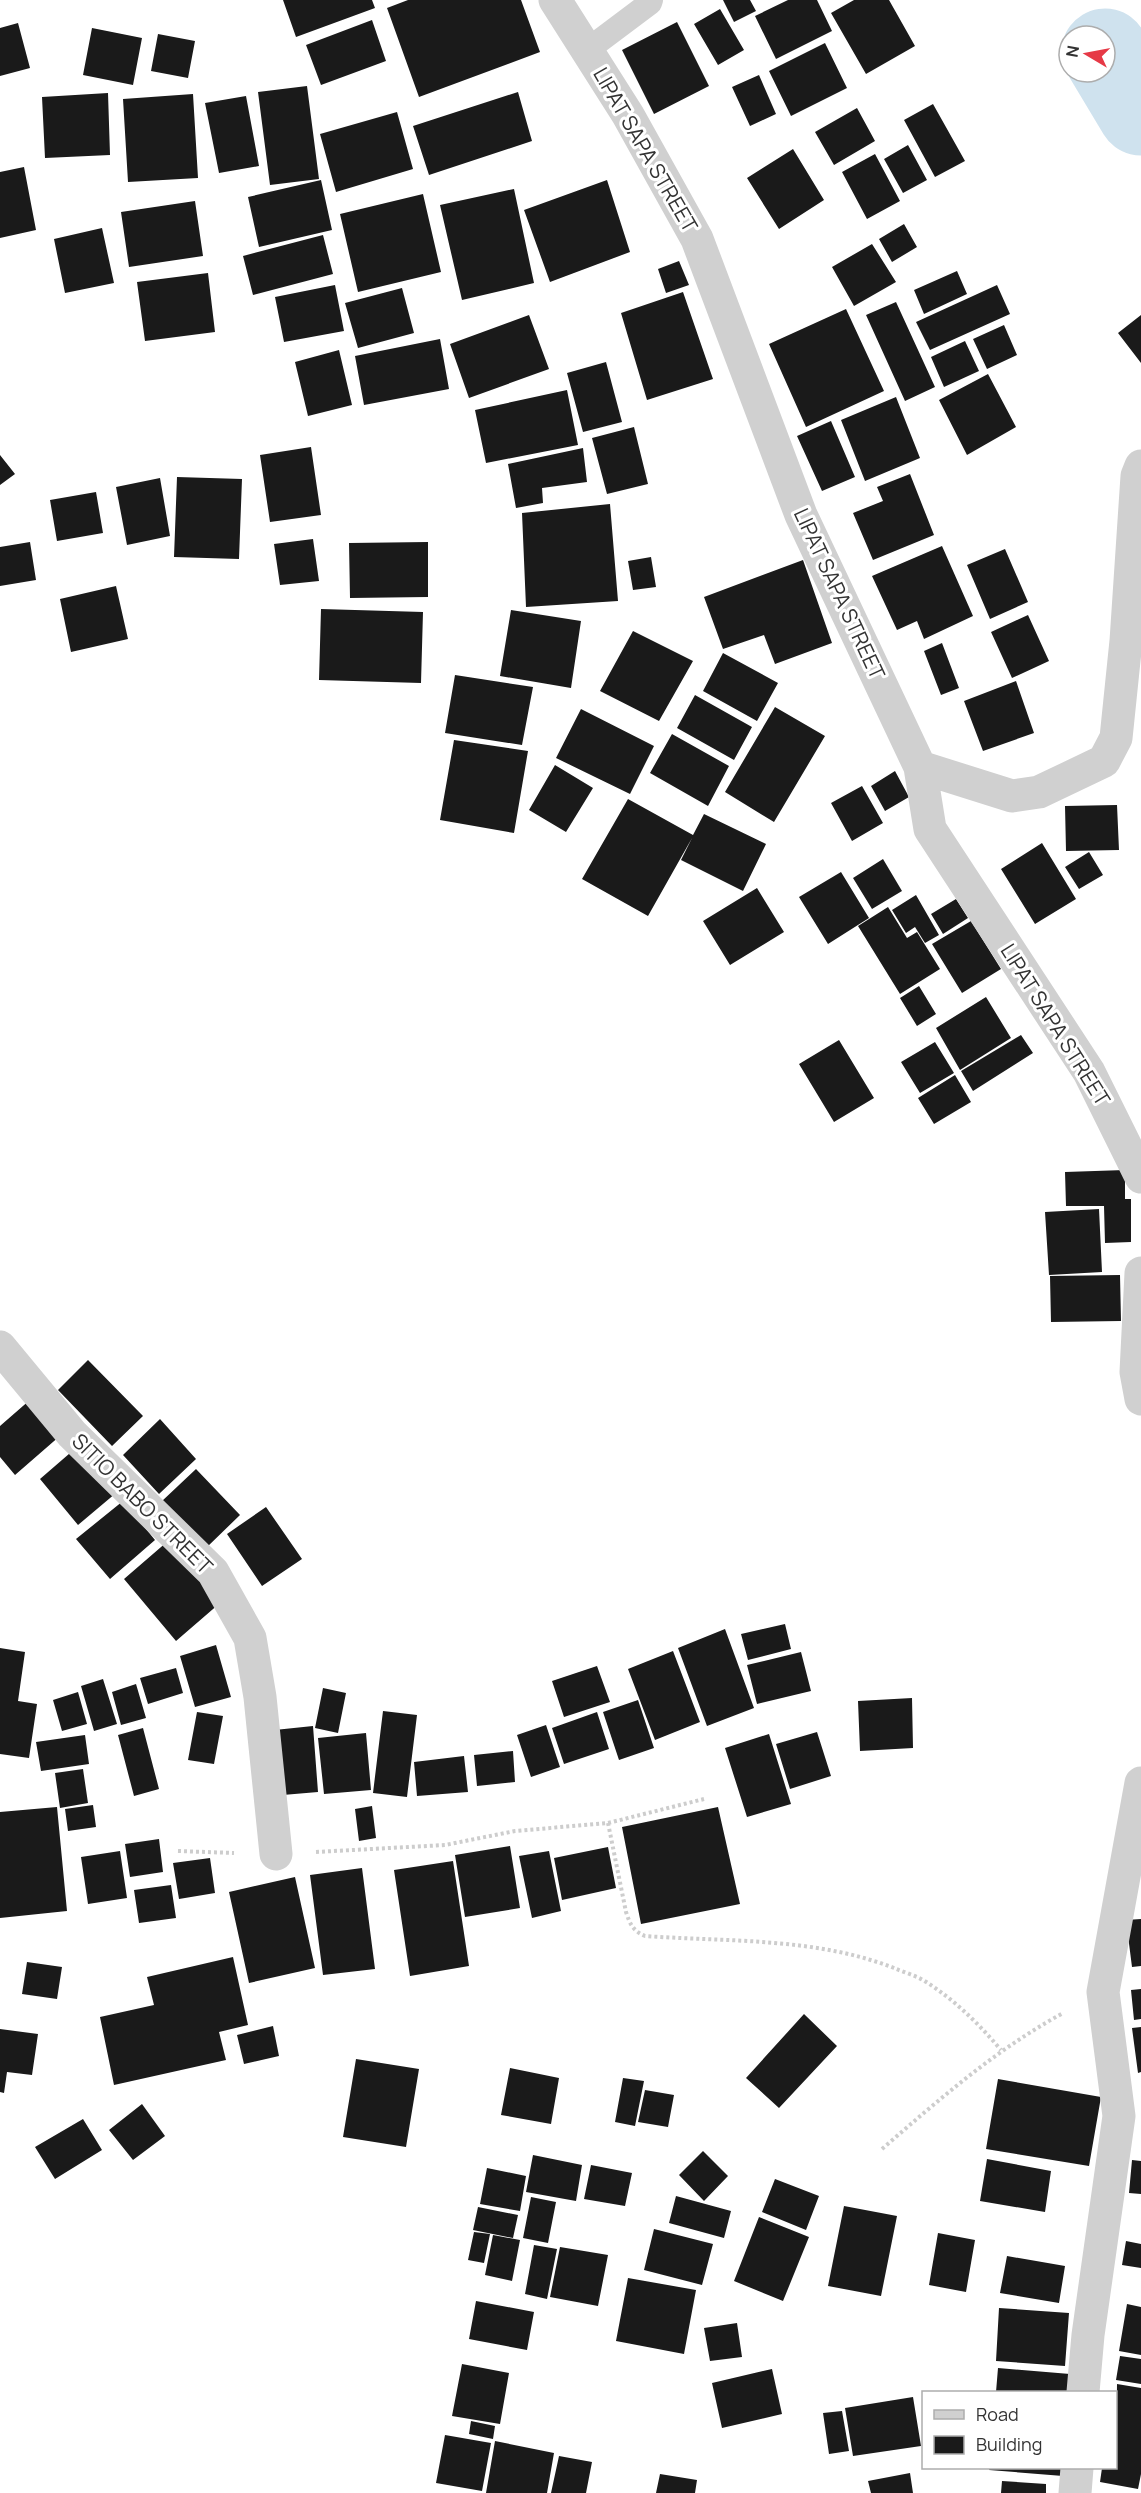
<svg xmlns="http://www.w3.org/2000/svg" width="1141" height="2493" viewBox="0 0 1141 2493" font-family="Manrope,sans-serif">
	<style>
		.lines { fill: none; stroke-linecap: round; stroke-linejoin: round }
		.river { stroke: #cfe2ee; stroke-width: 87 }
		.building { fill: #1a1a1a }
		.path { stroke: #cdcdcd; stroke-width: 4; stroke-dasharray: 3 3; stroke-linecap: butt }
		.lane { stroke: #d0d0d0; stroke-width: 24 }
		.street { stroke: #d0d0d0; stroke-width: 33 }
		.labels { text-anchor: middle; stroke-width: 6; stroke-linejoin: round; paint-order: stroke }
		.street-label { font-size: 21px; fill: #333; stroke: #fff }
	</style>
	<rect width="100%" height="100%" fill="#fff"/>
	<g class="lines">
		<path class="river" d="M1105,52L1141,112"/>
	</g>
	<path class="building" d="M283,0H372L375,8L296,37Z
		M408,0H521L540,52L419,97L387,8Z
		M723,0H750L756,11L734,22Z
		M788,0H817L832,31L776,59L755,16Z
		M854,0H889L915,46L866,74L831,13Z
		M720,9L744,50L718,65L694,24Z
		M372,20L386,61L321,85L306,45Z
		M677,22L709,86L654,114L622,50Z
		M18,23L30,68L0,76V28Z
		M92,28L142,38L133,85L83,75Z
		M158,34L195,41L188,78L151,71Z
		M825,43L847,88L791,116L769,71Z
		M759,75L776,114L750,126L732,87Z
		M307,86L319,179L270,185L258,92Z
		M518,92L532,141L429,175L413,126Z
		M108,93L110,155L45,158L42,97Z
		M193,94L198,178L128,182L123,99Z
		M246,96L259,166L219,173L205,103Z
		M933,104L965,161L935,177L904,120Z
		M857,108L875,141L834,165L815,132Z
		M397,112L413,169L336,192L320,134Z
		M908,145L927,180L903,193L884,159Z
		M793,149L824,200L779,229L747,178Z
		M875,154L900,201L867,219L842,172Z
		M24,167L36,230L0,238V172Z
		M321,180L332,230L259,247L248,197Z
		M607,180L630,252L550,282L524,210Z
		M514,189L534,283L462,300L440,205Z
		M423,194L441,272L358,292L340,214Z
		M195,201L203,256L129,267L121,212Z
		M904,224L917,247L892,262L879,239Z
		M102,228L114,283L65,293L54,239Z
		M323,235L333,274L253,295L243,256Z
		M872,244L896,282L854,306L832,267Z
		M679,261L689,285L666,293L658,269Z
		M957,271L967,294L924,314L914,290Z
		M208,273L215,332L145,341L137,282Z
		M335,285L344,331L284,342L275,297Z
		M997,285L1010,314L930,350L916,322Z
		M402,288L414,333L358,348L345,303Z
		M683,292L713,379L647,400L621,313Z
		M896,302L935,387L905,401L866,315Z
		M846,309L884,391L806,427L769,344Z
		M529,315L549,369L469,398L450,344Z
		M1141,315V363L1118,333Z
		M1004,325L1017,355L987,369L973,339Z
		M440,339L449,389L364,405L355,356Z
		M965,341L979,371L944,387L931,357Z
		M339,350L352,405L308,416L295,362Z
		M606,362L622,422L583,432L567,373Z
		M988,374L1016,427L967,455L939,400Z
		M567,390L578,445L486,463L475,410Z
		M896,397L920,458L865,481L841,420Z
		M831,421L855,477L822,491L797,436Z
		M634,427L648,484L607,494L592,438Z
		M311,447L321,515L270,522L260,455Z
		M583,448L587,482L542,488L543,503L516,508L508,464Z
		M0,455L15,474L0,485Z
		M910,474L934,535L873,560L853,513L883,501L877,487Z
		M177,477L242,479L239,559L174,557Z
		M160,478L170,536L127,545L116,487Z
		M96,492L103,533L57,541L50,500Z
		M610,504L618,601L526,607L522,513Z
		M313,539L319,581L280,585L274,544Z
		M30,542L36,580L0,586V547Z
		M428,542V597L350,598L349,543Z
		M942,546L973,616L924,639L917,621L897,630L872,576Z
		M1005,549L1028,602L990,619L967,565Z
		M651,557L656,587L633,590L628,561Z
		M803,560L832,643L775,664L764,635L723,649L704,597Z
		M116,586L128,639L71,652L60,599Z
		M321,609L423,612L421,683L319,680Z
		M511,610L581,621L571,688L500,676Z
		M1028,615L1049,661L1012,678L991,632Z
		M633,631L693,661L659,721L600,691Z
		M942,643L959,688L941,695L924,651Z
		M723,653L778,683L757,721L703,691Z
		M455,675L533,687L522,745L445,733Z
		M1016,681L1034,733L983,751L964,701Z
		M695,695L752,727L734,760L677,728Z
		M775,707L825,736L774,822L725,792Z
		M581,709L654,746L630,794L556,758Z
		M672,734L729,766L708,806L650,773Z
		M454,740L528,751L514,833L440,820Z
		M555,765L593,788L566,832L529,810Z
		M895,771L909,797L885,811L871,786Z
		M862,786L883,823L852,841L831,803Z
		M628,799L693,835L704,814L766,844L743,891L681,860L692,838L648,916L582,879Z
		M1117,805L1119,850L1066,851L1065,806Z
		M1042,843L1076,899L1035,924L1001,869Z
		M1089,852L1103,875L1079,889L1065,867Z
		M883,859L902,891L872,909L853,878Z
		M841,872L869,918L828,944L799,897Z
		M757,888L784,932L730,965L703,921Z
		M916,895L939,935L925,943L915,927L906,933L892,910Z
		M956,899L968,918L943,934L931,914Z
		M888,907L907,938L917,932L940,969L900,994L858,926Z
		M971,921L1001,969L962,993L932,944Z
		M919,986L936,1014L917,1026L900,998Z
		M986,997L1011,1038L960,1070L936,1028Z
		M1021,1035L1033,1053L973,1091L961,1071Z
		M839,1040L874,1098L834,1122L799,1064Z
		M935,1042L954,1073L920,1093L901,1062Z
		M955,1075L971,1102L934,1124L918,1098Z
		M1125,1170V1199H1131V1242L1105,1243L1104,1206H1066L1065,1172Z
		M1099,1209L1102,1272L1049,1275L1045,1212Z
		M1120,1275L1121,1321L1051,1322L1050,1276Z
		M88,1360L143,1416L112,1446L58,1390Z
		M31,1399L61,1435L15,1475L0,1457V1426Z
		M160,1419L196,1459L159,1494L123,1455Z
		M77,1447L116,1493L78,1525L40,1479Z
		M196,1469L240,1515L205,1549L161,1502Z
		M123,1501L155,1540L110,1579L76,1539Z
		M266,1507L302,1559L262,1586L227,1534Z
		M168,1541L220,1603L176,1641L124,1579Z
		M785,1624L791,1649L748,1660L741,1634Z
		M725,1629L754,1708L707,1726L678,1648Z
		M216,1645L231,1697L195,1707L180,1656Z
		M0,1648L25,1652L18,1701L37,1704L29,1758L0,1754Z
		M673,1651L700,1722L655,1740L628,1669Z
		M801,1652L811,1691L757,1704L747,1665Z
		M597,1666L610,1702L564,1717L552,1681Z
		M176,1668L183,1693L148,1704L140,1678Z
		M103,1679L117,1724L94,1731L81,1686Z
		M136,1684L146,1718L121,1725L112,1692Z
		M323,1688L346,1693L338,1733L315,1728Z
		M78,1692L87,1724L62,1731L53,1700Z
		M912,1698L913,1748L860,1751L858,1701Z
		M638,1700L654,1748L619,1760L603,1712Z
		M383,1711L417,1715L407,1797L373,1793Z
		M197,1712L223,1716L214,1764L188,1760Z
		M597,1712L609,1749L564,1764L552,1728Z
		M546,1725L560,1767L531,1777L517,1735Z
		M313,1726L318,1792L271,1796L265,1731Z
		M143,1728L159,1789L134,1796L118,1735Z
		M817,1732L831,1776L790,1789L776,1744Z
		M366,1733L371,1790L324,1794L318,1738Z
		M769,1734L791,1804L747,1817L725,1748Z
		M85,1735L89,1764L41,1771L36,1742Z
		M513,1751L515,1782L477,1786L474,1755Z
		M464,1756L468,1792L417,1796L414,1762Z
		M83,1769L88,1803L60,1808L55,1773Z
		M93,1805L96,1827L68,1831L65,1809Z
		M372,1806L376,1838L359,1841L355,1809Z
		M57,1807L67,1911L0,1918V1812Z
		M718,1807L740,1904L641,1924L622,1827Z
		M159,1839L163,1872L130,1877L125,1844Z
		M510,1846L520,1908L465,1917L455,1855Z
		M608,1847L616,1888L562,1900L554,1858Z
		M120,1851L127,1898L88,1904L81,1857Z
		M549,1851L561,1911L532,1918L519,1856Z
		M210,1858L215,1893L179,1899L173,1863Z
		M453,1861L469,1966L410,1976L394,1870Z
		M362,1868L375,1969L323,1975L310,1875Z
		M295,1877L315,1968L249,1983L229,1892Z
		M171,1885L176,1918L139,1923L134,1890Z
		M1141,1919V1966L1132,1967L1126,1920Z
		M233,1957L248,2025L219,2032L226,2060L114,2085L100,2017L154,2005L147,1977Z
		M27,1962L62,1967L57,1999L22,1994Z
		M1141,1989V2019L1134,2020L1131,1990Z
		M804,2014L837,2046L779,2108L746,2078Z
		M273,2026L279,2056L244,2064L237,2035Z
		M1141,2027V2072L1138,2073L1132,2028Z
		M0,2029L38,2034L32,2075L7,2072L4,2093L0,2092Z
		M356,2059L419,2069L406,2147L343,2137Z
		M510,2068L559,2078L551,2124L501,2115Z
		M623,2078L644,2081L635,2126L615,2122Z
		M998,2079L1101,2097L1089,2166L986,2149Z
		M645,2090L674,2095L668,2127L638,2122Z
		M142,2104L165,2136L133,2160L109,2130Z
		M83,2119L102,2150L55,2179L35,2147Z
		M703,2151L728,2176L704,2201L679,2175Z
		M533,2155L582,2165L576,2201L526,2192Z
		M987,2159L1051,2171L1045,2212L980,2201Z
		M1132,2160L1141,2161V2194L1129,2193Z
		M591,2165L632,2173L625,2206L584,2199Z
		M487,2168L526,2176L520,2211L480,2204Z
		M775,2179L819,2196L806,2230L762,2212Z
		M676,2196L731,2211L724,2238L669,2223Z
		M531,2197L556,2202L548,2243L523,2238Z
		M844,2206L897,2216L881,2296L828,2286Z
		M478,2207L518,2215L513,2238L473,2230Z
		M759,2217L809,2237L783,2301L734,2281Z
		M654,2229L713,2244L702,2285L644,2270Z
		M474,2232L490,2234L484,2263L468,2260Z
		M938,2233L975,2240L966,2292L929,2285Z
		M493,2235L520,2240L512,2281L485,2275Z
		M1126,2241L1141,2244V2268L1122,2265Z
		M534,2245L557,2249L547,2299L525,2294Z
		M560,2247L608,2255L598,2306L550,2297Z
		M1007,2256L1065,2266L1059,2303L1000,2293Z
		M628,2278L696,2290L684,2354L616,2341Z
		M476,2301L534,2312L527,2350L469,2339Z
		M1127,2304L1141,2307V2355L1119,2351Z
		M999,2308L1069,2313L1065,2366L996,2361Z
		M737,2323L742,2357L710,2361L704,2328Z
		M1120,2356L1141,2359V2384L1116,2380Z
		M462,2364L509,2373L500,2424L452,2416Z
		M998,2368L1070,2374L1069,2392H996Z
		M772,2369L782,2414L722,2428L712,2383Z
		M1117,2384L1141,2388V2474L1138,2489L1100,2482L1102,2468H1116Z
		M913,2397L921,2446L853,2456L845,2408Z
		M842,2411L849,2451L829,2454L823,2413Z
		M471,2421L495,2426L493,2439L469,2434Z
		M445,2435L491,2443L482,2491L436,2483Z
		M495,2441L554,2453L547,2493H486Z
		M559,2456L592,2462L586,2493H551Z
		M990,2468H1063V2476L989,2470Z
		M910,2473L913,2493H871L868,2481Z
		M660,2474L697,2480L695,2493H656Z
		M1002,2481L1046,2484V2493H1001Z"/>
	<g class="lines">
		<path class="path" d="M608,1823L626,1912C630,1924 633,1931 645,1936C729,1942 814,1937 894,1968C903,1972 914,1975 923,1980C954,1999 978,2023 1001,2050
			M178,1851L234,1853
			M316,1852L445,1845L515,1831L608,1823L704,1799
			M882,2149C941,2098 994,2051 1063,2013"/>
		<path class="lane" d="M586,51L650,3L651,0"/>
		<path class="street" d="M555,0L628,115L697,239L801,515L920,767L930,829L1089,1072L1141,1177
			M920,767L1012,796L1039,792L1104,761L1116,738L1126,641L1137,476L1141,466
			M1141,1273L1136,1372L1141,1399
			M0,1347L72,1434L213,1572L250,1638L260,1697L276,1854
			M1083,2392L1088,2335L1119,2116L1103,1992L1141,1783
			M1075,2493L1077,2468"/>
	</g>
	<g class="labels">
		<g class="street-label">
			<text transform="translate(645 150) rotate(60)" y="7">LIPAT SAPA STREET</text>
			<text transform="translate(839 594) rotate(65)" y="7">LIPAT SAPA STREET</text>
			<text transform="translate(1055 1025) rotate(58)" y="7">LIPAT SAPA STREET</text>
			<text transform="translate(142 1504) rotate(45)" y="7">SITIO BABO STREET</text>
		</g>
	</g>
	<rect x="922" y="2391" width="195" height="78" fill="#ffffff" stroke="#adadad" stroke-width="1.5"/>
	<rect x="934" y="2410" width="30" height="9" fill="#d0d0d0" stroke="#adadad" stroke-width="1.5"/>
	<text x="976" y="2421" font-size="18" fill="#333333">Road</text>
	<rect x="934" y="2436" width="30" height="18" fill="#1a1a1a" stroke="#adadad" stroke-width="1.5"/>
	<text x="976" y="2451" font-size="18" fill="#333333">Building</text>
	<g transform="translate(1087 54) rotate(280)"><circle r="28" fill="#ffffff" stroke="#adadad" stroke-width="1.5"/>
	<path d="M0-4.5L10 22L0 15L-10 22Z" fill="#e63946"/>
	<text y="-9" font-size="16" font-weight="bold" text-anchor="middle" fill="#333333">N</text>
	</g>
</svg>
